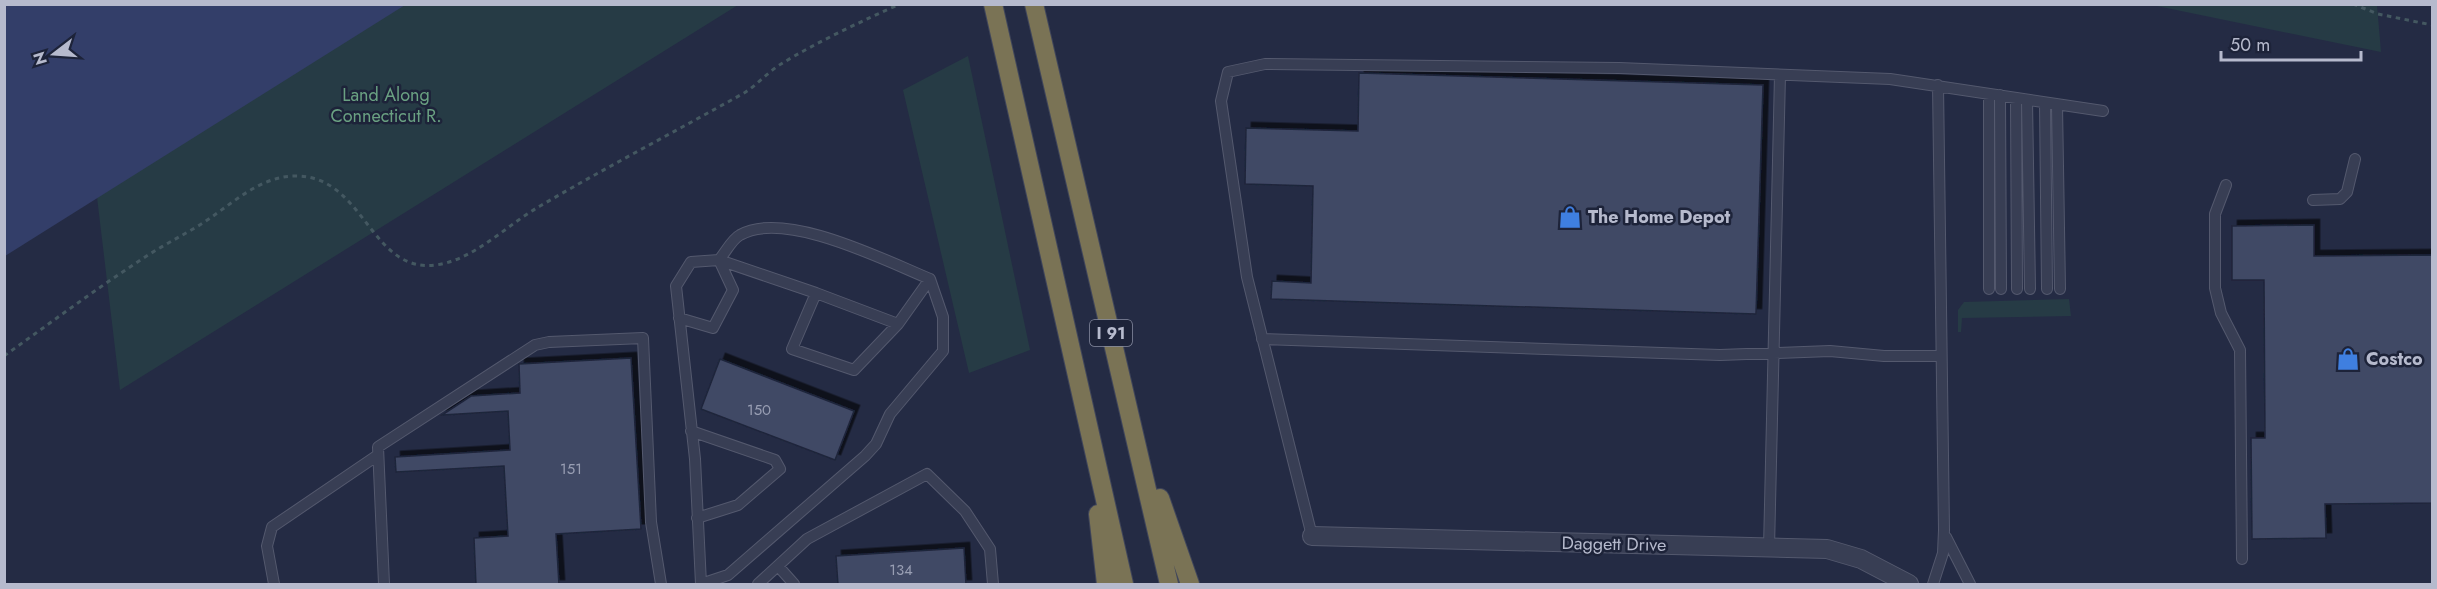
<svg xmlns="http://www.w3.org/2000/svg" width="2437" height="589" viewBox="0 0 2437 589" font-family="Jost,sans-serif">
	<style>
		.green { fill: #263b45 }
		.water { fill: #333e69 }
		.building { fill: #404865; stroke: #1f253b; stroke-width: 1.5; filter: url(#shadow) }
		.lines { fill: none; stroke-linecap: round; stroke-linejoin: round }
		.service-casing { stroke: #54596e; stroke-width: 12 }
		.minor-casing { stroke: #54596e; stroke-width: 20 }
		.motorway-casing { stroke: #40465b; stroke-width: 20 }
		.path { stroke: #445861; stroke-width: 3; stroke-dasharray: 4.5 4.5; stroke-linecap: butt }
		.service { stroke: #383e54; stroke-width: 10 }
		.minor { stroke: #383e54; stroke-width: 18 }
		.motorway { stroke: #7a7355; stroke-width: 18 }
		.labels { text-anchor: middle; stroke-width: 5; stroke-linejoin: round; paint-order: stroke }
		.number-label { font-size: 15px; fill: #989eb3 }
		.shield { fill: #1d2339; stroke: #888da1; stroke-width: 1.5 }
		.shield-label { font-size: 16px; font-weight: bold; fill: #b6bacd }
		.park-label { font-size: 18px; fill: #6aa182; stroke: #1d2339 }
		.poi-label { font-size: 18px; font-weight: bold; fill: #b6bacd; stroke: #1d2339; text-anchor: start }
		.street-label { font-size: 18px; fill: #b6bacd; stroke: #1d2339 }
	</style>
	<defs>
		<filter id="shadow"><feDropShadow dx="5.5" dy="-5.5" stdDeviation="0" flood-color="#0009"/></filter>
	</defs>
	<rect width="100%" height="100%" fill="#242b44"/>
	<path class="green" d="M355,5H738L120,390L97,197Z
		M2152,5H2377L2381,52Z
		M968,56L1030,350L969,373L903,90Z
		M2069,299L2071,316L1962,318L1961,332H1958V310L1964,302Z"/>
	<path class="water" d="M5,4H405V5L5,256Z"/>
	<path class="building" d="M1359,73L1763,85L1756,314L1271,299L1272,281L1311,283L1313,186L1245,184L1246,128L1358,131Z
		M2314,225V256L2433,255V503L2325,504L2326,538L2252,539L2251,438H2265L2264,280H2232V226Z
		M631,358L641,529L556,534L559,585H476L474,538L508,536L504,466L396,472L395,457L510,450L508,411L442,415L471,396L520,393L519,364Z
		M720,359L854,411L835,460L701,409Z
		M964,548L966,585H838L836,556Z"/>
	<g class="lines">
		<g class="service-casing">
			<path id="service" d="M2000,95L2001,289
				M2016,98L2017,289
				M2027,100L2030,289
				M2045,103L2047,289
				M2057,105L2060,289
				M2226,185L2215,214V288L2221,313L2240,350L2242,559
				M2313,200L2340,199L2347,192L2355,159
				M719,260L816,293L792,349L854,370L898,324L930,279
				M1989,289V94
				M816,293L898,324
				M679,318L713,328L733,290L719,260
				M1262,339L1720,355L1830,351L1884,356H1941
				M691,431L775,460L780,469L738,505L697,518
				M1312,536L1247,277L1221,101L1228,72L1265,64L1619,68L1890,79L2103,111
				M1946,537L1970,584
				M1769,548L1780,75
				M778,566L794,584
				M274,584L267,546L272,527L378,455
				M384,584L378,447L535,345L549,342L643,338L651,522L661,584
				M701,584L695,459L676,286L691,262L719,260C725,253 732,239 740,235C785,209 886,261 930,279L943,317V351L890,414L876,444L865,456L728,575L701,584
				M758,584L807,539L927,474L965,511L990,549L993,584
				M1933,584L1943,553L1944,530L1938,85"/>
		</g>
		<g class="minor-casing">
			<path id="minor" d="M1312,536L1827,549L1861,559L1909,584"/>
		</g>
		<g class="motorway-casing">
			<path id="motorway" d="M993,4L1124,584
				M1034,4L1169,584
				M1160,498L1190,584
				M1098,514L1106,584"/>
		</g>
		<path class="path" d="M2353,4L2378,14L2432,25
			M4,356C49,324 93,291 139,261C158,248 178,238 198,226C228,208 258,176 295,176C371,175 370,292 455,260C486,248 512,222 540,206C607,167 676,131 744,93C757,85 768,72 781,64C815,43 864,20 900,4"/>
		<use href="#service" class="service"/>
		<use href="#minor" class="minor"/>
		<use href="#motorway" class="motorway"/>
	</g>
	<defs>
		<g id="shop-bare" transform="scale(1.8)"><path d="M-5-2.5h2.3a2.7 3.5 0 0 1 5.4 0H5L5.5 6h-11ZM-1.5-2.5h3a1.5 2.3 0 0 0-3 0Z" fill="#3f7fe0" stroke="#1d2339" stroke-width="2.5" paint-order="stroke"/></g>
	</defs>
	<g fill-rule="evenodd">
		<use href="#shop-bare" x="1570" y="217"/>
		<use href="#shop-bare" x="2348" y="359"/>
	</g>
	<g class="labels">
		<g class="number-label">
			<text x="759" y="415">150</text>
			<text x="571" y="474">151</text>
			<text x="901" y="575">134</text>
		</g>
		<rect class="shield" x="1090" y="320" width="42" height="26" rx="4.5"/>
		<g class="shield-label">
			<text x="1111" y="339">I 91</text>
		</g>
		<g class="park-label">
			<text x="386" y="101">Land Along<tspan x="386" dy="21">Connecticut R.</tspan></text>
		</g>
		<g class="poi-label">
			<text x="1588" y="223">The Home Depot</text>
			<text x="2366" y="365">Costco</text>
		</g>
		<g class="street-label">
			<text transform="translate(1614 544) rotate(1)" y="6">Daggett Drive</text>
		</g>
	</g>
	<rect width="2437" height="589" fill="none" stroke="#b6bacd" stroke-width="12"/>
	<g transform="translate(54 54) rotate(253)" stroke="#1d2339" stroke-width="4.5" paint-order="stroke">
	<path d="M0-4.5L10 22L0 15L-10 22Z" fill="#b6bacd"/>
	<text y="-9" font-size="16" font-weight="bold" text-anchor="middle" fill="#b6bacd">N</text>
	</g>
	<path d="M2221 51v9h140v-9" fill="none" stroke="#b6bacd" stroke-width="3"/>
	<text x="2230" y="51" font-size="18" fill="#b6bacd" stroke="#1d2339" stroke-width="4.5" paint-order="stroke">50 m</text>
</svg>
